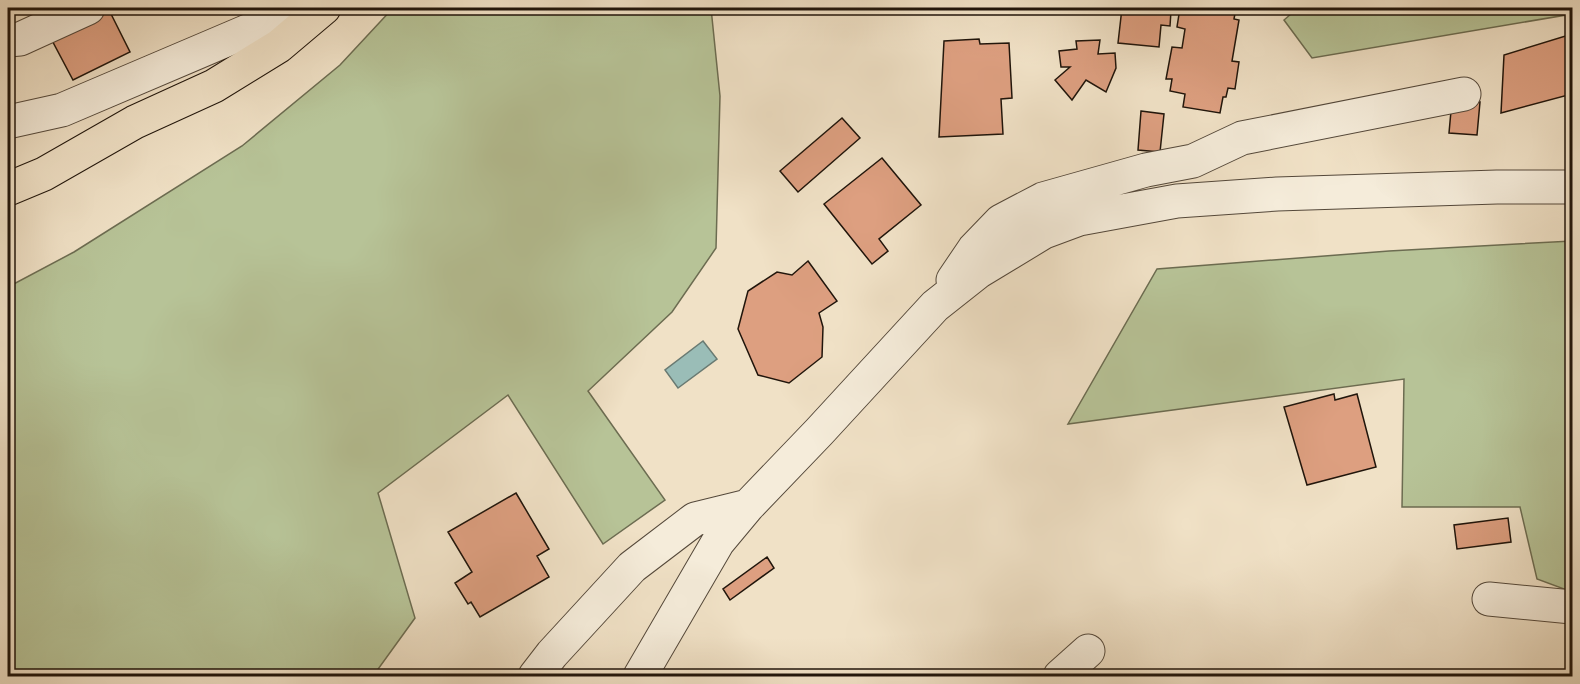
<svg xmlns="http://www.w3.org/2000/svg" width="1580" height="684" viewBox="0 0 1580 684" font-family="'IM FELL DW Pica',serif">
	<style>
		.green { fill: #b7c397; stroke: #6c6c51; stroke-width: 1.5 }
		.water { fill: #9abdb7; stroke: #697a72; stroke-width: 1.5 }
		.building { fill: #dd9f80; stroke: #20150b; stroke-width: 1.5 }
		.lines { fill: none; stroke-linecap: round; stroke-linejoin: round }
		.minor-casing { stroke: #54483a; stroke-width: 35 }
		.major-casing { stroke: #20150b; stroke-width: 35 }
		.minor { stroke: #f5ecda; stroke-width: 33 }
		.major { stroke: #f0e1c6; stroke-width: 33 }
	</style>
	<rect width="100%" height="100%" fill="#f0e1c6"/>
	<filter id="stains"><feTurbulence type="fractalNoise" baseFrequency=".00333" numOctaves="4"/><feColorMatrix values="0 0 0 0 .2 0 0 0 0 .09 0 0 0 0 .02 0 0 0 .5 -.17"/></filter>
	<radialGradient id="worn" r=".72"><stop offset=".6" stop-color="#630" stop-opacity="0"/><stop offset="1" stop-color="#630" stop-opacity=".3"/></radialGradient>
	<path class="green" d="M393,8H711L720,96L716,248L672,312L588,391L665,500L603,544L508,395L378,493L415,618L376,672L371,676H8V287L74,252L242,146L340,65Z
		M1298,8H1572V14L1312,58L1284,20Z
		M1572,241V592L1537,579L1520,507H1402L1404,379L1068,424L1157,269L1389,251Z"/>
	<path class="water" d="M703,341L717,359L678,388L665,370Z"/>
	<path class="building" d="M92,8H108L130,52L73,80L46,29Z
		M1122,8L1171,11L1170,26L1161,25L1159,47L1118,43Z
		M1180,8H1236L1234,19L1239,20L1232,61L1239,62L1235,89L1228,88L1226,97H1223L1220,113L1183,107L1185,94L1170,91L1172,79H1166L1172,47L1182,48L1185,29L1177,27Z
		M1572,34V94L1501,113L1504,55Z
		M979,39L980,44L1009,43L1012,98L1001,99L1003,134L939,137L944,41Z
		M1100,40L1098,54L1115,53L1116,68L1106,92L1086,80L1072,100L1055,80L1070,67H1061L1059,51L1077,49L1076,41Z
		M1452,100L1480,102L1477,135L1449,133Z
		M1141,111L1164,114L1160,152L1138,150Z
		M842,118L860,138L798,192L780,171Z
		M882,158L921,205L879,239L888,251L872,264L824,204Z
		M808,261L837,301L819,313L823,327L822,357L789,383L758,375L738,329L748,291L777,272L792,275Z
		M1334,394L1335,400L1357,394L1376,467L1307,485L1284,407Z
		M516,493L549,549L537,556L549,577L480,617L471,602L468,604L455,583L472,572L448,532Z
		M1508,518L1511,542L1457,549L1454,525Z
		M767,557L774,568L730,600L723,589Z"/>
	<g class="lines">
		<g class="minor-casing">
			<path id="minor" d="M8,40L20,39L88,8
				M8,122L62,110L257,27L279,8
				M953,280L974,249L1001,221L1043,199L1146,170L1193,161L1242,138L1464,94
				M1489,599L1572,607
				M535,676L552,654L632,567L695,519L748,506
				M640,676L718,542L748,506L819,432L935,306L978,272L1044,232L1079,219L1177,201L1277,194L1497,187H1572
				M1060,676L1088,651"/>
		</g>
		<g class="major-casing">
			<path id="major" d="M8,189L44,174L135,122L214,86L279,46L324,8"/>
		</g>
		<use href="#minor" class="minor"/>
		<use href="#major" class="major"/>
	</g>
	<rect width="1580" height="684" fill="none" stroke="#f0e1c6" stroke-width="30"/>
	<rect x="9" y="9" width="1562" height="666" fill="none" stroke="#20150b" stroke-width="3"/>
	<rect x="15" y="15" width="1550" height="654" fill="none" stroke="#20150b" stroke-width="1.5"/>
	<rect width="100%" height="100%" filter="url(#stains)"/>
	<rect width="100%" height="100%" fill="url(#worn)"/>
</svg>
